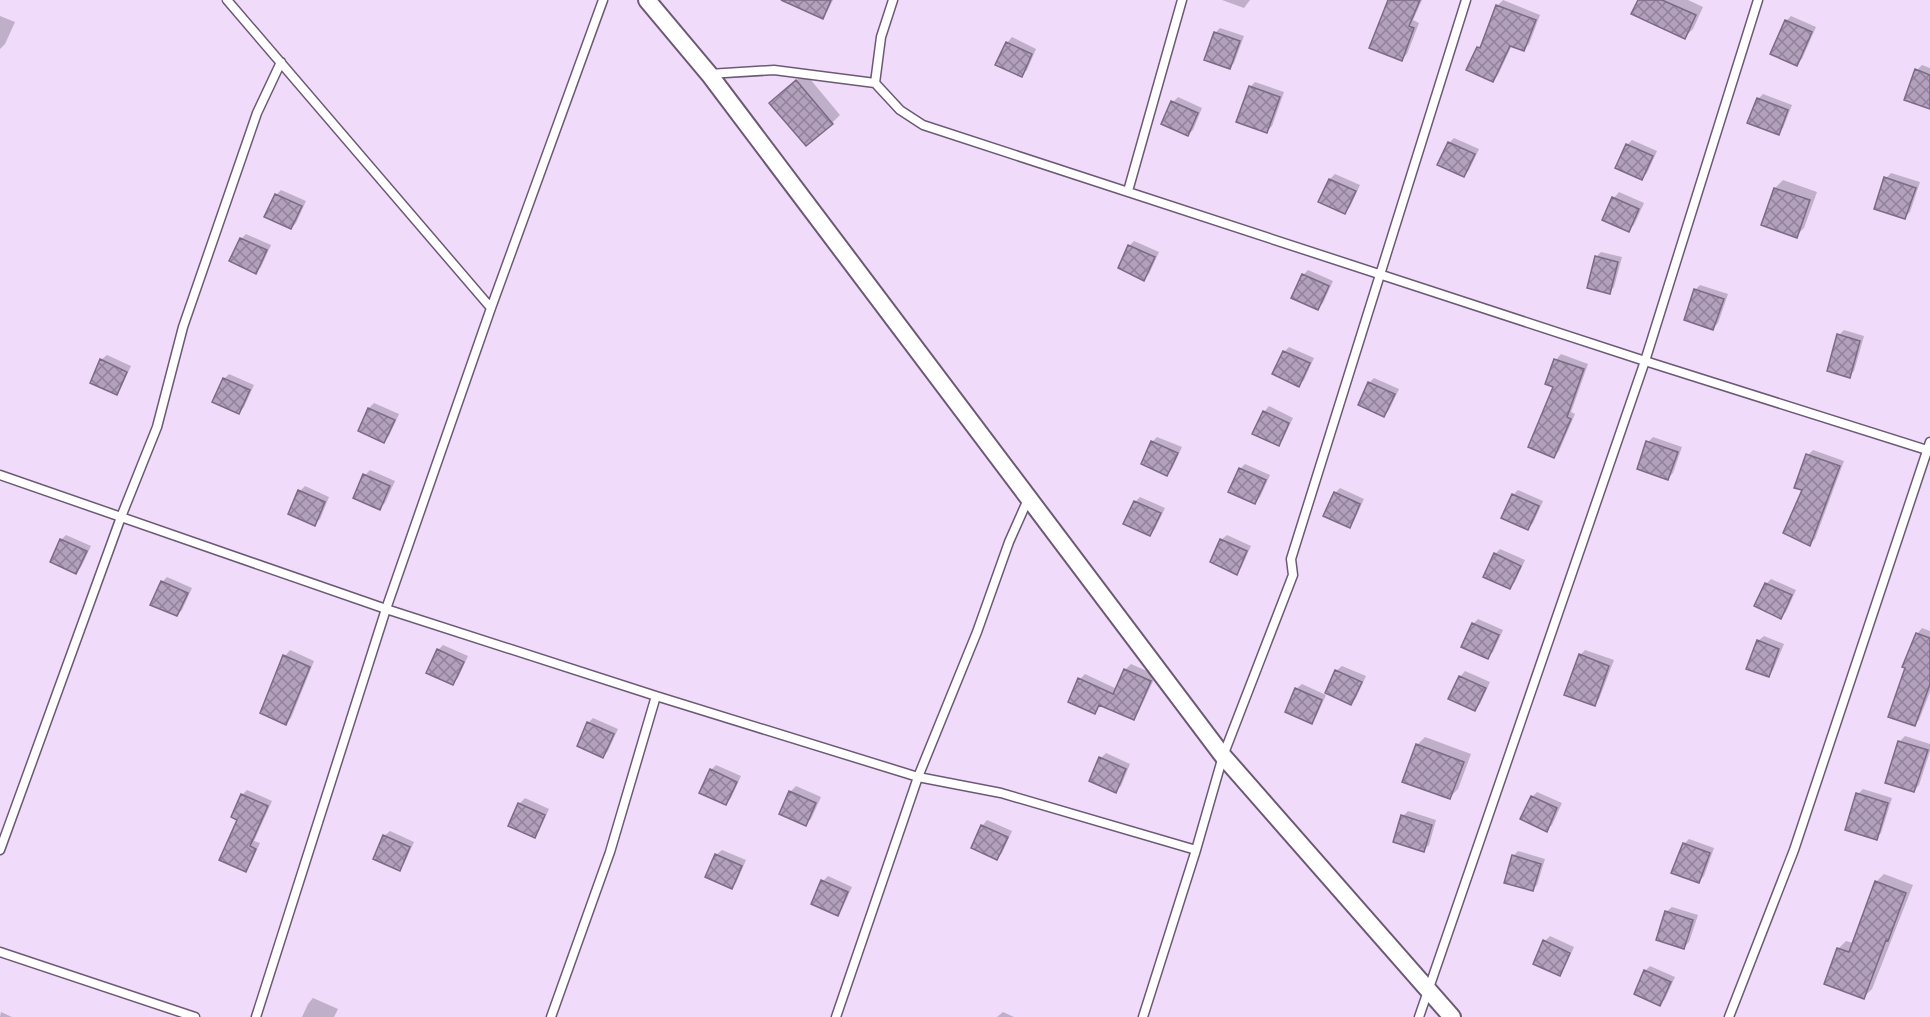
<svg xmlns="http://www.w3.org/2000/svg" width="1930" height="1017" viewBox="0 0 1930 1017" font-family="'PT Sans Narrow',sans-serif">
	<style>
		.shadow { fill: #0003 }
		.building { fill: url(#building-cross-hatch); stroke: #7c6a86; stroke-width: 1.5 }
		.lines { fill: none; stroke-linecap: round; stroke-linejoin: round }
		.lane-casing { stroke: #6c5a75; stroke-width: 11 }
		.street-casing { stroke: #6c5a75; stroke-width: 20 }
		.lane { stroke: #fff; stroke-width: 8 }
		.street { stroke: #fff; stroke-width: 16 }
	</style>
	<defs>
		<pattern id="building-cross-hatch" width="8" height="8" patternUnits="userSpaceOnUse" patternTransform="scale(1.5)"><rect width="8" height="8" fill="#b3a0bd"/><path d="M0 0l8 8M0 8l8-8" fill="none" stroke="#918199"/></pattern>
	</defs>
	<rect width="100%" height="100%" fill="#f0dbfa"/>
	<path class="shadow" d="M800,0H833L827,12L822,17Z
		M1222,0H1250L1244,8Z
		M1390,0H1422L1413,20L1419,23L1407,54L1402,59Z
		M1503,0L1540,15L1529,44L1524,49L1512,45L1498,75L1493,81L1478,48L1483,43L1498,5Z
		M1640,0H1688L1703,7L1693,29L1685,37Z
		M0,16L15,22L5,44L0,49Z
		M1791,16L1816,27L1802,59L1796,64L1786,21Z
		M1220,28L1244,36L1234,63L1229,68L1215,33Z
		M1012,37L1036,49L1027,70L1022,75L1007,43Z
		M1922,65L1930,68V107L1917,70Z
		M805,73L840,115L832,123L779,95Z
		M1255,82L1284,92L1272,126L1267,131L1250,87Z
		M1763,94L1792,105L1783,128L1778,133L1758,99Z
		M1178,97L1202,108L1193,130L1187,135L1173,102Z
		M1454,138L1479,149L1469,170L1464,176L1449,143Z
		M1632,140L1657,151L1647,173L1642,178L1627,145Z
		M1891,173L1920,182L1910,212L1905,217L1886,178Z
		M1335,174L1360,185L1350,207L1345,212L1330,179Z
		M1783,180L1817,192L1804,228L1796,236L1775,188Z
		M281,190L306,201L296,223L291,228L276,195Z
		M1619,192L1644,203L1634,225L1628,230L1604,219L1614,198Z
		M246,234L271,245L261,267L256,272L241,239Z
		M1134,241L1159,252L1149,274L1144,279L1129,246Z
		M1601,252L1622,257L1614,287L1609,292L1596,257Z
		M1308,270L1333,281L1323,303L1318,308L1303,275Z
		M1700,285L1728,294L1718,323L1713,328L1695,290Z
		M1844,330L1864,336L1854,371L1849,376L1839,335Z
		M1289,347L1314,358L1304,380L1299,385L1284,352Z
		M1561,354L1588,364L1571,412L1575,414L1559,451L1554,457L1556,360Z
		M107,355L131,366L121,388L116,393L101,360Z
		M229,374L254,385L244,407L239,412L224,379Z
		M1374,378L1399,389L1389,410L1384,416L1369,383Z
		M374,403L399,414L389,436L384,441L360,430L369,408Z
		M1269,406L1293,418L1283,439L1278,445L1264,412Z
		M1157,437L1182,447L1172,469L1167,474L1152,442Z
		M1653,437L1682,447L1673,473L1668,478L1648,442Z
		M1813,450L1844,461L1815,539L1810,544L1804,490L1808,455Z
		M1245,464L1270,475L1260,497L1255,502L1240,469Z
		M370,470L395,481L385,503L380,508L365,475Z
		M305,486L329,497L320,519L314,524L300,491Z
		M1340,488L1364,499L1354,521L1349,526L1335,493Z
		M1518,490L1543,501L1533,523L1528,528L1513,495Z
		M1140,497L1165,508L1155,529L1150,535L1135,502Z
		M66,535L91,546L81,567L76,573L61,540Z
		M1227,535L1251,546L1241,568L1236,573L1221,540Z
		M1500,549L1525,560L1515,582L1510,587L1495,554Z
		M167,577L192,588L182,610L177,615L162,582Z
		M1771,579L1796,590L1786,612L1781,617L1766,584Z
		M1478,619L1503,630L1493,652L1488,657L1473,624Z
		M1922,628L1930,631V692L1919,720L1914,725L1907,668L1917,634Z
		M1764,636L1784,644L1773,670L1768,676L1758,641Z
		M443,645L468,656L458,678L453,683L438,650Z
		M290,650L314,661L291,718L286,723L275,677L285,656Z
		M1585,650L1614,660L1599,699L1594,704L1580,655Z
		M1131,664L1156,675L1138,713L1133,719L1101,704L1095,712L1080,679L1085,674L1117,689L1126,669Z
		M1342,666L1366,676L1356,698L1351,703L1327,693L1316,717L1311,722L1296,689L1302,684L1326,695L1336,671Z
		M1465,671L1490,682L1480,704L1475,710L1460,677Z
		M593,718L618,729L608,751L603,756L588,723Z
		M1905,736L1930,744V751L1919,785L1914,790L1887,782L1900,741Z
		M1425,737L1471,754L1458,789L1450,797L1417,745Z
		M1106,753L1130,764L1121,786L1115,791L1101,758Z
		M716,765L741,776L731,798L726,803L711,770Z
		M796,786L821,797L811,819L805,824L781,813L791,791Z
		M1863,789L1892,798L1881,833L1876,838L1858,794Z
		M247,790L272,801L254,841L260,843L250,865L245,870L238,819L242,795Z
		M1537,792L1562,803L1552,825L1546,830L1532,797Z
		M525,798L549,809L539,831L534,836L510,825L520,803Z
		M1408,811L1436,820L1429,845L1423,850L1403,816Z
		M987,820L1012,831L1002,853L997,859L973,847L982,826Z
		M390,831L414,842L404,864L399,869L384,836Z
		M1689,839L1714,848L1704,876L1699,881L1684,844Z
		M722,850L746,860L736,883L731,888L716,855Z
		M1518,851L1545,859L1537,885L1532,890L1513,856Z
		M1884,874L1913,885L1872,989L1864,997L1838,949L1846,941L1853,943L1876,882Z
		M828,876L852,887L842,909L837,914L823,881Z
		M1672,907L1698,915L1689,942L1684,947L1666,912Z
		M1550,936L1574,947L1564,969L1559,974L1545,941Z
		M1650,966L1675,977L1665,999L1660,1004L1645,971Z
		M313,998L338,1009L334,1017H302L308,1004Z
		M1,1012L12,1017H0Z
		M1003,1012L1014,1017H997Z"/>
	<path class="building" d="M781,0H831L823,19Z
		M1388,0H1420L1409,26L1414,28L1402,61L1369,48Z
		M1638,0H1662L1696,15L1685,39L1631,14Z
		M1496,5L1536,20L1524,51L1510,46L1493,82L1466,70L1477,47L1480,48Z
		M1785,20L1812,32L1797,66L1770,54Z
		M1214,32L1240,41L1230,69L1204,60Z
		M1006,42L1032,54L1022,77L995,65Z
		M1915,69L1930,75V109L1904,100Z
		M796,80L833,124L806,146L769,103Z
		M1249,86L1280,97L1267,133L1236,122Z
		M1757,98L1788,110L1779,135L1747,123Z
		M1171,101L1198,113L1188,136L1161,124Z
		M1448,142L1475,154L1464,177L1437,165Z
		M1626,144L1653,156L1642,180L1615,168Z
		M1884,177L1916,188L1905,219L1874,209Z
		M1329,179L1356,191L1345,214L1318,202Z
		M1774,188L1810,200L1797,238L1761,225Z
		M275,194L302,206L291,229L264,217Z
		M1612,197L1639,209L1629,232L1602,220Z
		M240,238L267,250L256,274L229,261Z
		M1128,245L1155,257L1144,281L1118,268Z
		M1595,256L1618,262L1610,294L1587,288Z
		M1302,274L1329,286L1318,310L1291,298Z
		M1694,289L1724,299L1713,330L1684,320Z
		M1837,334L1860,341L1850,378L1827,371Z
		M1283,351L1310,363L1299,387L1272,374Z
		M100,359L127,372L117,395L90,383Z
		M1554,359L1584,369L1567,417L1571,419L1554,458L1528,447L1553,387L1545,384Z
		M223,378L250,390L239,414L212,402Z
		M1368,382L1395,394L1384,417L1358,405Z
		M368,408L395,420L384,443L358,431Z
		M1263,411L1289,423L1279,446L1252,434Z
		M1151,441L1178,453L1167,476L1141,464Z
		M1646,441L1678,452L1668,480L1637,469Z
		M1806,454L1840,466L1810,546L1783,533L1802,490L1794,488Z
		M1239,468L1266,480L1255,504L1228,492Z
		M363,474L390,486L380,510L353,498Z
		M298,490L325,502L315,526L288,514Z
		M1334,492L1360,504L1350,528L1323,516Z
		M1512,494L1539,506L1528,530L1501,518Z
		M1134,501L1161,513L1150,536L1123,524Z
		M60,539L87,551L76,574L50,562Z
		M1220,539L1247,551L1237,575L1210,562Z
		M1494,553L1521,566L1510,589L1483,577Z
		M161,581L188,593L177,616L150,605Z
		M1765,583L1792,595L1781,619L1754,606Z
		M1472,623L1499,635L1488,659L1461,647Z
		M1916,633L1930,638V684L1915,726L1888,717L1905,668L1902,667Z
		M1757,640L1779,649L1769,677L1746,669Z
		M437,649L464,662L453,685L426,673Z
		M1579,654L1609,666L1595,706L1564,695Z
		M283,655L310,667L286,725L260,713Z
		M1124,669L1151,681L1134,720L1099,705L1095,714L1068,702L1078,678L1113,694Z
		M1335,670L1362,682L1351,705L1325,693Z
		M1459,676L1486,688L1475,711L1448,699Z
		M1295,688L1322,700L1312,724L1285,712Z
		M587,722L614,734L603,758L577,746Z
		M1898,741L1928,750L1914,792L1885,783Z
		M1416,744L1464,762L1450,799L1402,782Z
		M1099,757L1126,769L1116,793L1089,781Z
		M710,769L737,782L726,805L699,793Z
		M789,791L816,803L806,826L779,814Z
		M1856,793L1888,803L1877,840L1845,830Z
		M241,794L268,806L250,846L256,849L246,872L219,860L237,820L231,817Z
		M1531,796L1557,808L1547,832L1520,819Z
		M518,803L545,815L535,838L508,826Z
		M1401,815L1432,825L1424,852L1393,842Z
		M981,825L1008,837L997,860L971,848Z
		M383,835L410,847L400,871L373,859Z
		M1683,843L1710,853L1699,883L1671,873Z
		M715,854L742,866L732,889L705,877Z
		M1512,855L1541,864L1533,891L1504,883Z
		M821,880L848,892L838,916L811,904Z
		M1875,881L1906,893L1888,941L1886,940L1864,999L1824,984L1837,948L1849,952Z
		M1665,911L1693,920L1684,949L1656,940Z
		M1543,940L1570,953L1560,976L1533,964Z
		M1644,970L1671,982L1660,1006L1634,994Z"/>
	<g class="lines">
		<g class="lane-casing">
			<path id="lane" d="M227,0L491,308
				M709,74L774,70L875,83L900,110L923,125L1645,361L1930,451
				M875,83L881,37L893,0
				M1128,191L1182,0
				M0,475L386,609L656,696L918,777L1001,793L1196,850
				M0,850L121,517L157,427L183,327L257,113L281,62
				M0,952L195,1017
				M256,1017L386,609L491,308L603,0
				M551,1017L610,852L656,696
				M836,1017L918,777L977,632L1009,542L1029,497
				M1143,1017L1196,850L1223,756L1293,575L1291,559L1466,0
				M1419,1017L1645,361L1758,0
				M1729,1017L1794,850L1930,442"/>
		</g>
		<g class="street-casing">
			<path id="street" d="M647,0L709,74L1223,756L1452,1017"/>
		</g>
		<use href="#lane" class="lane"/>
		<use href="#street" class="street"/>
	</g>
</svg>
